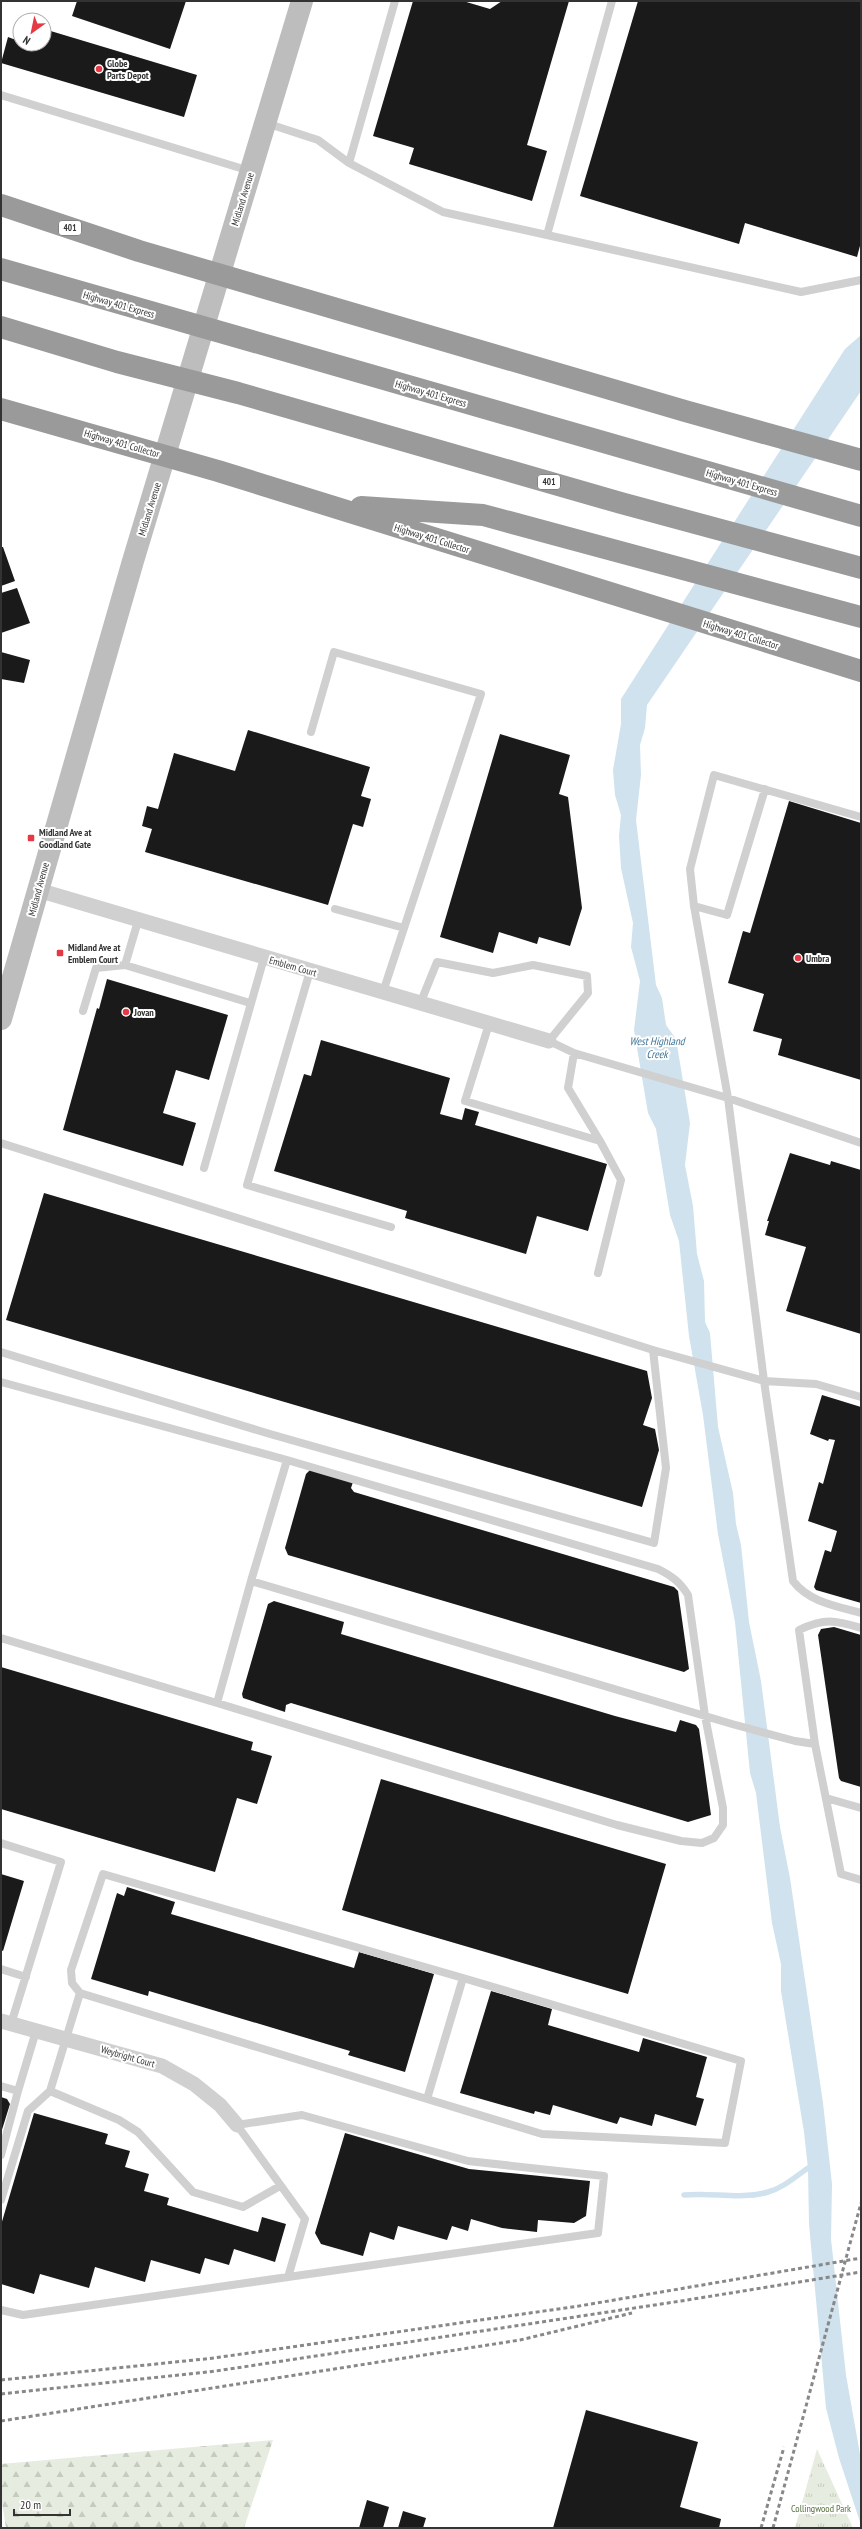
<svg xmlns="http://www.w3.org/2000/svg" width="862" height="2529" viewBox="0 0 862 2529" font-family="'PT Sans Narrow',sans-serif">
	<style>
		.forest { fill: url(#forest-firs) }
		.park { fill: url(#park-tufts) }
		.water { fill: #cfe2ee }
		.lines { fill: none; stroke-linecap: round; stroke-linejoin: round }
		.stream { stroke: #cfe2ee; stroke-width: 5.5 }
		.building { fill: #1a1a1a }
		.lane { stroke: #d0d0d0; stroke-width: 8 }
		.street { stroke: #d0d0d0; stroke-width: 15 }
		.secondary { stroke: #bdbdbd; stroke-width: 22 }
		.highway { stroke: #9a9a9a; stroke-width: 22 }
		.rail { stroke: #888; stroke-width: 3; stroke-dasharray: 4 3; stroke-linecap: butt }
		.poi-dot { fill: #e63946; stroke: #fff; stroke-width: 1.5 }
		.labels { text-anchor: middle; stroke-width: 4; stroke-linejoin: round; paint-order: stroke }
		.shield { fill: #fff; stroke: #707070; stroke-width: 1 }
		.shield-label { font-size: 9px; font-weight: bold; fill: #333 }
		.poi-label { font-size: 10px; font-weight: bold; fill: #333; stroke: #fff; text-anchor: start }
		.street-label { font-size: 10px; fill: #333; stroke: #fff }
		.park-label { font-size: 10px; fill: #56703f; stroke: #fff }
		.water-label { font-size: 11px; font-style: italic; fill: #3f7597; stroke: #fff }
	</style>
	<defs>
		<pattern id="forest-firs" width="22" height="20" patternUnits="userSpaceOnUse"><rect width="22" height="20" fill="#e6ecdf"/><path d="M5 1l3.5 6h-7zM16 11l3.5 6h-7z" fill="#c6cbc0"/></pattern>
		<pattern id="park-tufts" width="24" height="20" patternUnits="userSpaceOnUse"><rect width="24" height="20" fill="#e6ecdf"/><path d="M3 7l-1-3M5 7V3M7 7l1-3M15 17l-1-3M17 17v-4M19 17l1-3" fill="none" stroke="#c6cbc0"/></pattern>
	</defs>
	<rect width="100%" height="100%" fill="#fff"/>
	<path class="forest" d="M273,2440L244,2528H6L1,2496V2464Z"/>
	<path class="park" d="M817,2449L853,2528H795Z"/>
	<path class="water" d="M861,335V391L647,705L645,728L640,745L641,775L636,820L656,985L662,998L666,1025L676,1039L690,1123L685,1165L693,1206L697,1254L704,1281L705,1322L710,1333L718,1427L733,1493L736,1524L741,1545L749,1622L761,1681L780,1827L790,1878L823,2103L832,2184L831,2239L846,2375L861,2460V2525L839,2458L826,2408L809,2224L808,2168L804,2132L781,1991V1964L772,1923L756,1793L750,1773L735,1622L718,1534L703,1415L689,1336L679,1241L670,1215L656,1129L648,1113L634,1030L640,981L631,947L633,923L621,868L619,836L621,815L615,795L613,770L621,724V699L845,349Z"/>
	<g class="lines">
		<path class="stream" d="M684,2195C712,2192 741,2200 768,2192C783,2188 795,2177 808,2168"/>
	</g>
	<path class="building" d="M77,1H186L170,49L72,16Z
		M413,1H463L490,9L502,1H569L527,145L547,151L532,201L409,164L414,148L373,136Z
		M638,1H861V242L857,257L745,223L739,244L580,196Z
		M20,26V44H44V29L197,75L184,117L1,63L8,37L16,40Z
		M1,547H3L15,581L1,586Z
		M17,588L30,623L1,633V593Z
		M1,652L30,660L24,683L1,679Z
		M248,730L370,767L361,796L371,799L363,827L353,824L328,905L145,852L152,829L142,826L147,806L158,809L174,753L235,771Z
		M500,734L570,755L559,794L568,797L582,908L570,946L539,937L537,944L499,932L493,953L440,937Z
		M789,801L861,823V1080L778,1055L782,1039L753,1031L764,994L728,983L743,931L750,933Z
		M107,979L228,1015L209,1080L176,1070L163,1113L196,1123L183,1166L63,1130L97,1008L99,1009Z
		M321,1040L450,1078L440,1114L462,1120L465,1108L479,1112L475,1125L607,1164L588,1231L537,1216L526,1254L405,1218L407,1211L274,1171L304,1074L311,1076Z
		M790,1153L830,1165L831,1161L861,1170V1334L786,1311L806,1247L765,1235L769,1221H767Z
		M44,1193L647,1371L652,1398L643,1425L655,1429L659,1450L642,1507L6,1320Z
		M822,1395L861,1407V1603L816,1590L814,1587L825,1550L831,1552L837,1531L808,1521L819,1482L823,1484L835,1440L829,1439L828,1441L810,1434Z
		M310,1470L353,1482L351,1488L354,1492L674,1587L678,1591L689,1669L684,1672L288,1555L285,1548L306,1474Z
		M274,1601L344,1622L341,1634L615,1716L676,1732L680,1720L696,1725L699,1729L711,1815L688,1822L291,1703L286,1705L285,1712L243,1698L242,1694L268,1604Z
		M834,1627L861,1635V1787L841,1781L839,1778L818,1635L821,1629Z
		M1,1667L253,1742L251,1750L272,1756L257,1804L237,1798L215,1872L1,1809Z
		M381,1779L666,1864L628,1994L342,1910Z
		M1,1874L24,1881L3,1951L1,1950Z
		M127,1887L175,1902L171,1914L354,1968L359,1952L434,1974L405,2072L348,2055L350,2051L149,1991L148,1996L91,1979L117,1893L124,1896Z
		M491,1991L552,2009L548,2025L639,2052L643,2038L707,2057L696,2097L704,2099L696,2126L655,2114L652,2126L620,2117L617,2124L553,2105L550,2115L535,2111L534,2114L460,2093Z
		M1,2097L7,2099L10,2104L1,2133Z
		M34,2113L108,2134L105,2144L130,2151L125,2167L149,2174L144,2191L169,2198L167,2205L258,2232L262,2217L286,2224L275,2262L234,2249L229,2265L205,2258L200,2274L151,2260L145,2282L95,2267L89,2288L40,2274L34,2294L1,2284V2225Z
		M345,2133L469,2169L590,2181L586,2216L574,2223L538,2220L537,2232L502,2228L471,2219L468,2231L452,2226L447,2240L398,2226L394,2240L370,2232L363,2256L321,2244L315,2233Z
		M586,2410L698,2442L680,2507L721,2519L719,2528H553Z
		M367,2500L389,2507L383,2528H359Z
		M403,2511L426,2518L423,2528H398Z"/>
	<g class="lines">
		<path class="lane" d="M612,1L547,235L801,292L861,280
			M1,95L250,171
			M266,123L318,140L349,163L443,212L547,235
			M349,163L395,1
			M311,732L334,652L481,694L383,992
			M861,817L714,775L690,869L694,906L728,1098L764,1381L816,1384L861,1397
			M694,906L727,915L765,789
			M335,909L404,928
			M125,965L138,921
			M310,971L247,1185L391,1227
			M420,1004L437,962L493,973L533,965L587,976L588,993L549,1041L574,1053L728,1098L861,1143
			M83,1011L96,968L125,965L250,1003
			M489,1024L465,1101L600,1141L621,1180L598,1273
			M574,1053L568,1088L600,1141
			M1,1143L653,1350L764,1381L793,1581C809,1602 836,1606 861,1613
			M204,1168L264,958
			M1,1352L270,1434L654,1543L666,1468L653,1350
			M1,1382L287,1460L251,1581
			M1,1638L217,1703L251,1581L732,1724L795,1741L815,1744L799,1630C824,1618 835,1620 861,1628
			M217,1703L617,1825L681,1841L702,1843L714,1838L723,1825V1808L705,1716L688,1595C680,1582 672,1576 658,1569L287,1460
			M815,1744L841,1874L861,1880
			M826,1798L861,1808
			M1,1843L61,1862L11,2024
			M1,1969L26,1977
			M80,1993L427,2099
			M1,2086L18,2091L36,2031
			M302,2115L468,2161L604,2176L598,2233L288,2277L305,2219L237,2125Z
			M1,2155L18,2091
			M280,2186L243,2207L193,2192L138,2132L119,2120L50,2091L80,1993L72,1983L71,1970L103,1874L463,1978L427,2099L542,2134L725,2143L741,2061L463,1978
			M1,2200L28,2111L50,2091
			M1,2310L23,2315L288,2277"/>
		<path class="street" d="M38,890L549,1041
			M1,2021L162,2066L194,2084L220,2105L237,2125"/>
		<path class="secondary" d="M1,1019L133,561L302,1"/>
		<path class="highway" d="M1,205L139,251L685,411L861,460
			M1,269L861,516
			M1,327L117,362L238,393L621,503L861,568
			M1,409L218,471L861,671
			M361,507L483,515L861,617"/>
		<path class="rail" d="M1,2380L214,2358L579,2306L861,2258
			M1,2394L216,2371L681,2301L861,2272
			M1,2421L520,2340L632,2313
			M761,2528L784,2447
			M773,2528L861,2203"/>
	</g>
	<g class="poi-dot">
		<circle cx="99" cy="69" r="4"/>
		<rect x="27" y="834" width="8" height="8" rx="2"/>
		<rect x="56" y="949" width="8" height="8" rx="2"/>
		<circle cx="798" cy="958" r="4"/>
		<circle cx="126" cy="1012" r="4"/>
	</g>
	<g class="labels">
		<g class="shield">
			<rect x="59" y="221" width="22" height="14" rx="3"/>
			<rect x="538" y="475" width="22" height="14" rx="3"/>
		</g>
		<g class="shield-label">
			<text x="70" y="231">401</text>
			<text x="549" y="485">401</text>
		</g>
		<g class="poi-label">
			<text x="107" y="67">Globe<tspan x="107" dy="12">Parts Depot</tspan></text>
			<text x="39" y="836">Midland Ave at<tspan x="39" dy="12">Goodland Gate</tspan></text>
			<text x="68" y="951">Midland Ave at<tspan x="68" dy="12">Emblem Court</tspan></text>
			<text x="806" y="962">Umbra</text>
			<text x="134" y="1016">Jovan</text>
		</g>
		<g class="street-label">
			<text transform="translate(242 199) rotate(-73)" y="4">Midland Avenue</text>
			<text transform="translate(119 304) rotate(16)" y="4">Highway 401 Express</text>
			<text transform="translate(431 393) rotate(16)" y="4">Highway 401 Express</text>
			<text transform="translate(122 443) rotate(16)" y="4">Highway 401 Collector</text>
			<text transform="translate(742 482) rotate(16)" y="4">Highway 401 Express</text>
			<text transform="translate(149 509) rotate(-73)" y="4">Midland Avenue</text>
			<text transform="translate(432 538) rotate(17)" y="4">Highway 401 Collector</text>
			<text transform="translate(741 634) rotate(17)" y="4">Highway 401 Collector</text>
			<text transform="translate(38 889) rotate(-75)" y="4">Midland Avenue</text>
			<text transform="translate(293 966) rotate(16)" y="4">Emblem Court</text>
			<text transform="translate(128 2056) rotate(16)" y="4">Weybright Court</text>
		</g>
		<g class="park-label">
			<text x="821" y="2512">Collingwood Park</text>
		</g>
		<g class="water-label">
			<text x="657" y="1045">West Highland<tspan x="657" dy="13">Creek</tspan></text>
		</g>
	</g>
	<rect width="862" height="2529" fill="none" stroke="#333333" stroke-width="4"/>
	<g transform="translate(32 32) rotate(213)"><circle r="19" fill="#ffffff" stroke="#adadad"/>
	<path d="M0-3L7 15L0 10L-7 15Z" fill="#e63946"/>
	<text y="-6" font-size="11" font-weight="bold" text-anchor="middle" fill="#333333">N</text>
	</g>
	<path d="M14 2509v6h56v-6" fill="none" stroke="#333333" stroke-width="2"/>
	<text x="20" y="2509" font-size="12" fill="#333333" stroke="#ffffff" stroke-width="3" paint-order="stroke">20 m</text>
</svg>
